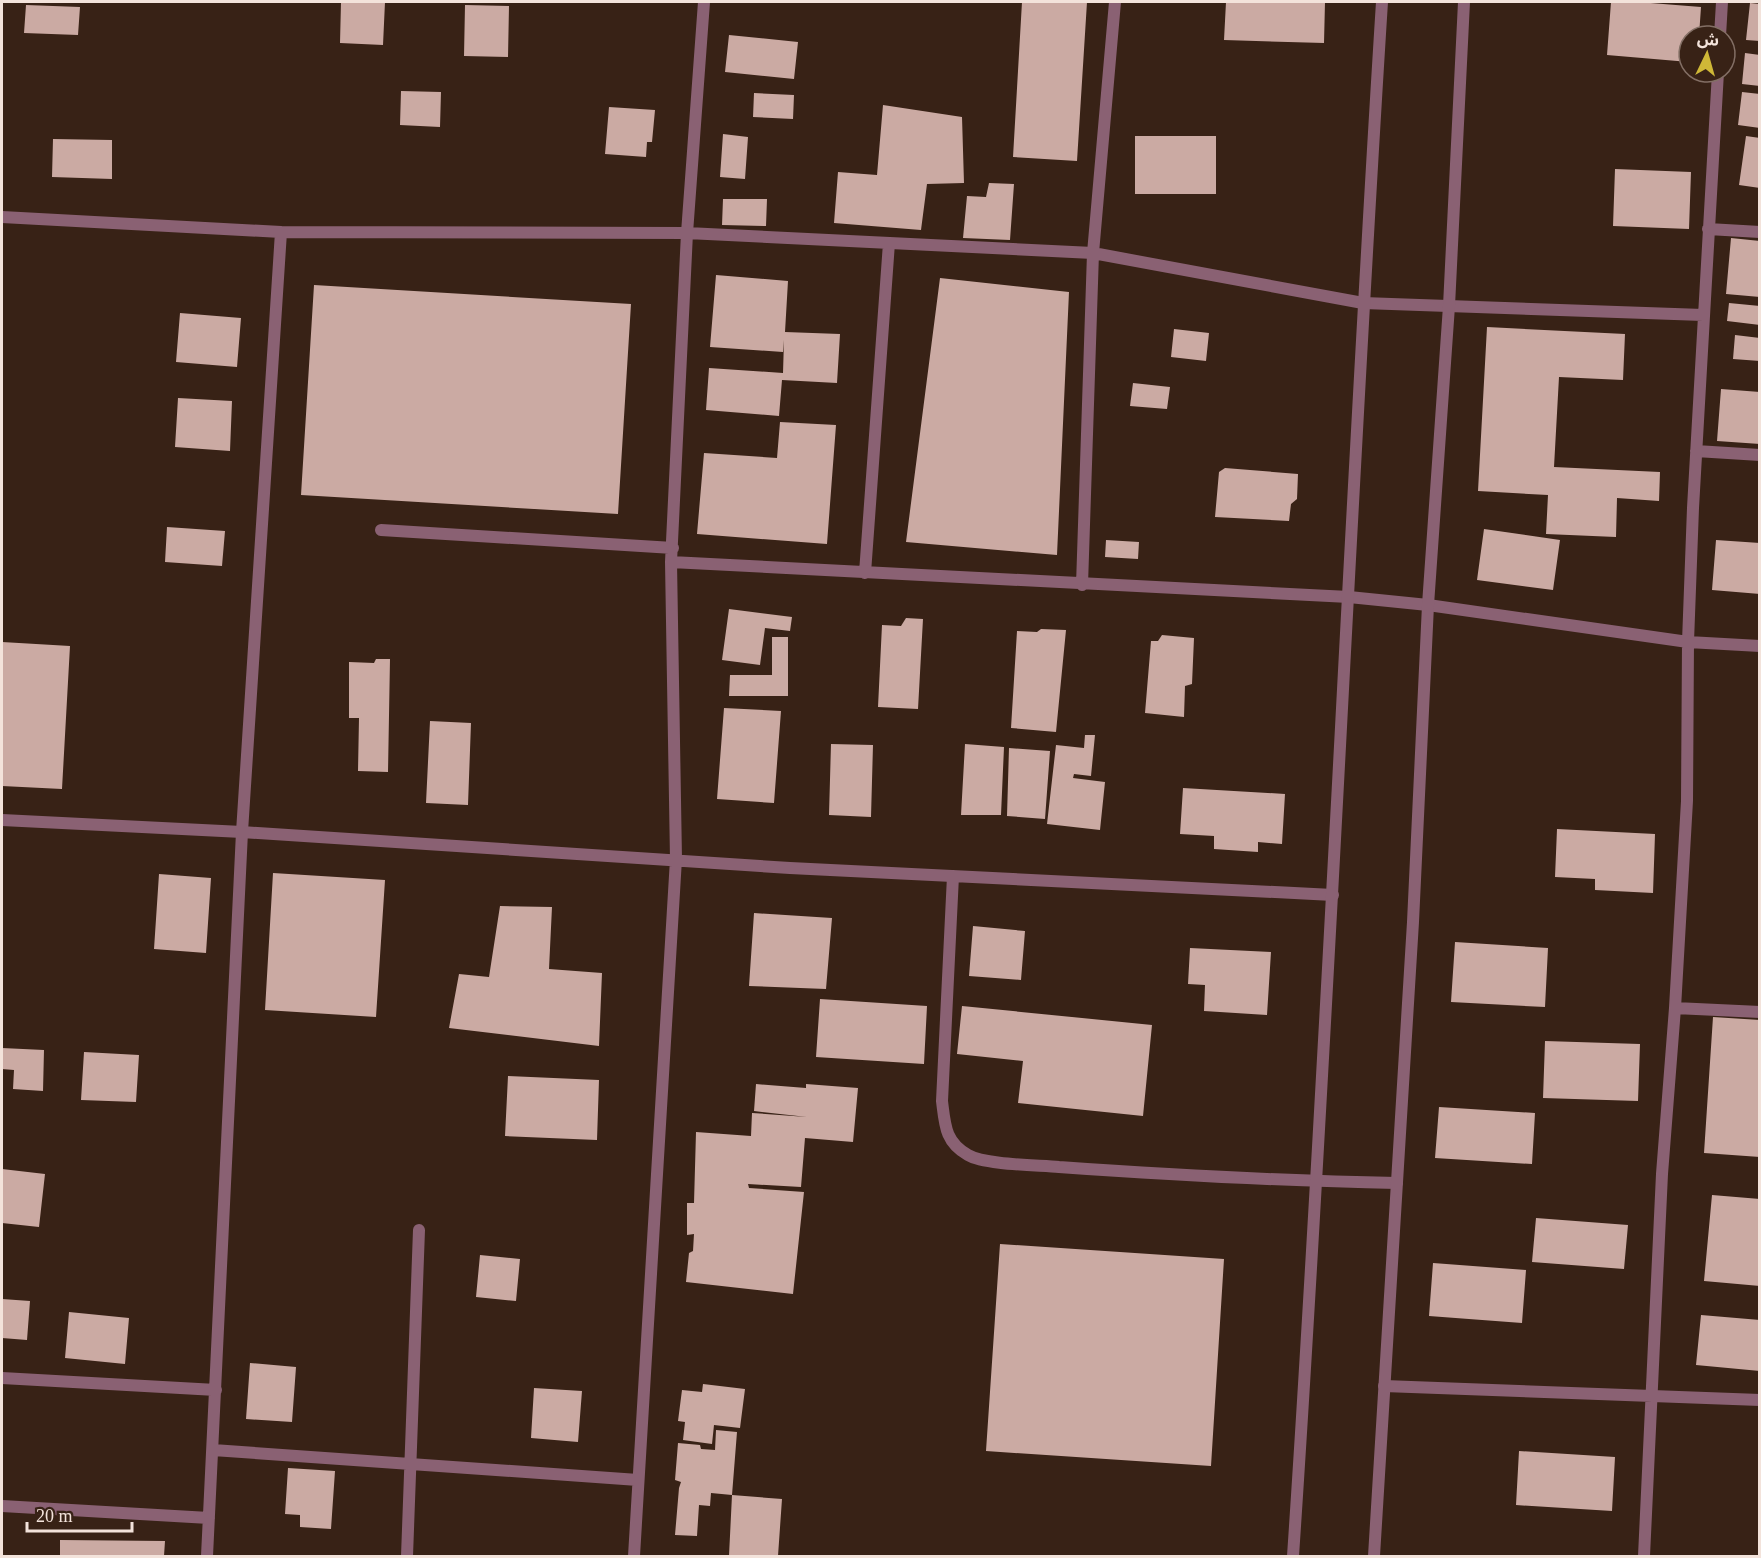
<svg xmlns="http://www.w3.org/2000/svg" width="1761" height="1558" viewBox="0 0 1761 1558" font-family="'Times New Roman','Noto Sans Arabic',serif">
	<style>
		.building { fill: #cbaaa3 }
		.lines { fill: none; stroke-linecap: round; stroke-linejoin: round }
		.minor { stroke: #8a6173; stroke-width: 12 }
		.tertiary { stroke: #8a6173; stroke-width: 12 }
	</style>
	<rect width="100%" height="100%" fill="#382216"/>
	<path class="building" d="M341,2H385L383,45L340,43Z
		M1022,2H1087L1077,161L1013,157Z
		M1226,2H1325L1324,43L1224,40Z
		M1611,2H1638L1701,7L1699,36H1689V62L1607,55Z
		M1750,3L1760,4V41L1746,40Z
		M26,5L80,7L78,35L24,33Z
		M465,5L509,6L508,57L464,56Z
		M729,35L798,42L794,79L725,72Z
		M1745,53L1760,55V86L1742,84Z
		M401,91L441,92L440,127L400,125Z
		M1742,92L1760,94V128L1738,125Z
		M754,93L794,95L793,119L753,117Z
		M883,105L962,117L964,183L927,184L921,230L834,223L838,172L877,175Z
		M609,107L655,110L652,142H647L646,157L605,154Z
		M723,134L748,137L745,179L720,177Z
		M1135,136H1216V194H1135Z
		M1746,136L1760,138V188L1739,185Z
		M53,139L112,140V179L52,177Z
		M1615,169L1691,172L1689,229L1613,226Z
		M989,183L1014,184L1010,240L963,238L967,196L986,197Z
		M723,199H767L766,226L722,225Z
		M1731,238L1760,241V297L1726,294Z
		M716,275L788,281L785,332L840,334L837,383L782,380L779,416L706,410L709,368L783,373L784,340L783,352L710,347Z
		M940,278L1069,292L1057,555L906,542Z
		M314,285L631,304L618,514L301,495Z
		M1729,303L1760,306V325L1727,321Z
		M180,313L241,318L237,367L176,362Z
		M1487,327L1625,334L1623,380L1559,377L1554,467L1660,472L1659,501L1617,498L1616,537L1546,534L1548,495L1478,491Z
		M1174,329L1209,333L1206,361L1171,357Z
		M1735,335L1760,338V361L1733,359Z
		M1133,383L1170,387L1167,409L1130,406Z
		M1721,389L1760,392V444L1717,441Z
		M178,398L232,401L230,451L175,447Z
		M780,422L836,425L827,544L697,534L704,453L777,458Z
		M1225,468L1298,474L1297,499L1291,504L1289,521L1215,517L1219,472Z
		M167,527L225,531L222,566L165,562Z
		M1484,529L1560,540L1553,590L1477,580Z
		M1106,540L1139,542L1138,559L1105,557Z
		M1716,540L1760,543V594L1712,590Z
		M729,609L792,617L790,631L765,628L760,665L722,660Z
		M906,618L923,619L918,709L878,707L882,625L901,626Z
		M1041,629L1066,630L1056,732L1011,728L1017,631L1037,632Z
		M1162,635L1194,638L1192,684L1185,686L1184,717L1145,713L1151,641H1158Z
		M772,637H788V696H729L730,675H772Z
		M2,642L70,646L62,789L2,786Z
		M376,659H390L388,772L358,771L359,718H349V662L374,663Z
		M724,708L781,711L774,803L717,799Z
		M430,721L471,723L468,805L426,803Z
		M1085,735H1095L1091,776L1074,774L1073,778L1105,782L1100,830L1047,824L1056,745L1084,748Z
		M831,744L873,745L871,817L829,815Z
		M965,744L1004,747L1001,815H961Z
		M1009,748L1050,751L1045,819L1007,816Z
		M1183,788L1285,794L1282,844L1258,842V852L1214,849V836L1180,834Z
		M1557,829L1655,834L1653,893L1595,890V879L1555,877Z
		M273,873L385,880L376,1017L265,1010Z
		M159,874L211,878L206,953L154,949Z
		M500,906L552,907L549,969L602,973L599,1046L449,1028L459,974L489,977Z
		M754,913L832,918L826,989L749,986Z
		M973,926L1025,931L1021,980L969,976Z
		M1455,942L1548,948L1545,1007L1451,1002Z
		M1190,948L1271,952L1267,1015L1204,1011L1205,985L1188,984Z
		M820,999L927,1006L924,1064L816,1057Z
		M962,1006L1152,1025L1143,1116L1018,1103L1023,1061L957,1054Z
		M1713,1017L1760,1020V1157L1704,1153Z
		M1545,1041L1640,1044L1638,1101L1543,1098Z
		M2,1048L44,1050L43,1091L13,1089L14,1070L2,1069Z
		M84,1052L139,1055L136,1102L81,1100Z
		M508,1076L599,1080L597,1140L505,1136Z
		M756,1084L806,1088V1084L858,1088L853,1142L805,1138L801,1187L748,1184L749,1188L804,1192L793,1294L686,1282L689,1253L693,1251L694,1234L687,1235V1203H694L696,1132L751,1136L752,1113L807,1117L754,1111Z
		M1439,1107L1535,1113L1532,1164L1435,1158Z
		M2,1169L45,1174L39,1227L2,1223Z
		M1712,1195L1760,1199V1286L1704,1281Z
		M1536,1218L1628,1225L1624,1269L1532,1262Z
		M1000,1244L1224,1259L1211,1466L986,1451Z
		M480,1255L520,1259L516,1301L476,1297Z
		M1433,1263L1526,1270L1522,1323L1429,1316Z
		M2,1299L30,1301L27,1340L2,1338Z
		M69,1312L129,1318L125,1364L65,1358Z
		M1701,1315L1760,1320V1371L1696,1365Z
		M250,1363L296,1367L292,1422L246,1419Z
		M703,1384L745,1389L740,1428L714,1425L712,1444L683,1440L685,1422L678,1421L682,1390L702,1392Z
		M534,1388L582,1391L578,1442L531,1438Z
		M716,1430L737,1432L732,1495L711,1493L710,1506L699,1505L697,1536L675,1535L679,1488L681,1482L675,1480L678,1443L700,1445L701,1449L715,1450Z
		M1519,1451L1615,1457L1612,1511L1516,1505Z
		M288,1468L335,1471L331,1529L300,1527V1515L285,1514Z
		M732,1495L782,1499L778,1556H729Z
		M60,1540L165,1541L164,1556H60Z"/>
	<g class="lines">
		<path class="minor" d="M1720,36L1722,2
			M2,217L281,232
			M1708,229L1760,232
			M1696,451L1760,455
			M381,530L673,548
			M671,562L1349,597L1428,605L1688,642L1760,646
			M865,573L889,243
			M1082,585L1093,253L1115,2
			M2,820L242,832L790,868L1333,895
			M953,876L942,1101C945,1125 945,1142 968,1155C985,1165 1038,1165 1059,1167C1172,1175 1285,1181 1397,1183
			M1675,1008L1760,1012
			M2,1378L216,1390
			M1384,1386L1760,1400
			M213,1450L638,1480
			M2,1506L209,1518
			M207,1556L242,832L281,232L687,233L1093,253L1363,303L1703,315
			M407,1556L419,1230
			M634,1556L676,859L671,562L687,233L704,2
			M1644,1556L1662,1174L1675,1008L1687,801L1688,642L1693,508L1718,72"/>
		<path class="tertiary" d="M1293,1556C1328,1038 1349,520 1382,2
			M1374,1556L1413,922L1428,605L1449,306L1464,2"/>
	</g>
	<rect width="1761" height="1558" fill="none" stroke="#f3e3db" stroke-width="6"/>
	<g transform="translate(1707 54) rotate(5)"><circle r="28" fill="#382216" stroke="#836f65" stroke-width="1.5"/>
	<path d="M0-4.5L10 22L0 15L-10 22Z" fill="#cfb837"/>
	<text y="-9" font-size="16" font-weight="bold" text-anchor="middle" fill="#f3e3db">ش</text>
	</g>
	<path d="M27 1522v9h105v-9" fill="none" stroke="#f3e3db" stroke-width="3"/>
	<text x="36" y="1522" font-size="18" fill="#f3e3db" stroke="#382216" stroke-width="4.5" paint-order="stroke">20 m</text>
</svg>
